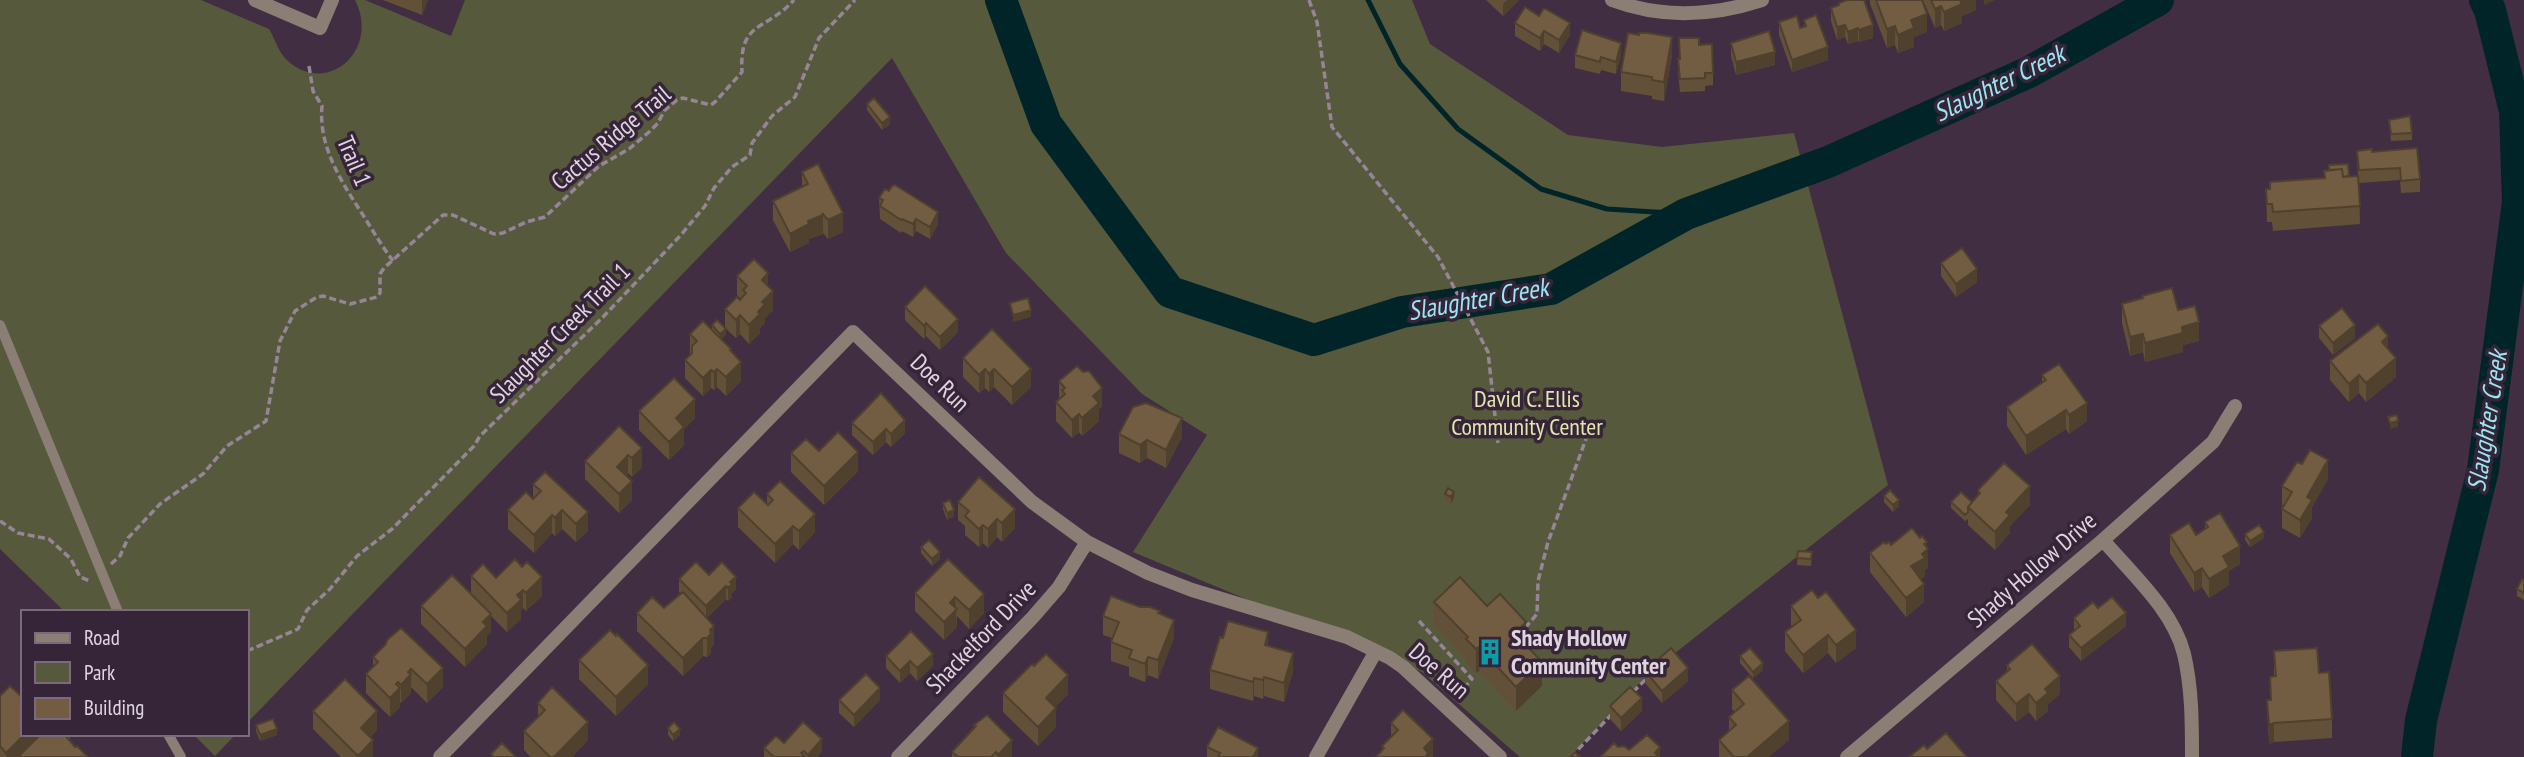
<svg xmlns="http://www.w3.org/2000/svg" width="2524" height="757" viewBox="0 0 2524 757" font-family="'PT Sans Narrow',sans-serif">
	<style>
		.green { fill: #56593c }
		.lines { fill: none; stroke-linecap: round; stroke-linejoin: round }
		.stream { stroke: #012428; stroke-width: 5 }
		.river { stroke: #012428; stroke-width: 32 }
		.path { stroke: #958596; stroke-width: 3.5; stroke-dasharray: 7 3.5; stroke-linecap: butt }
		.lane { stroke: #8a7e75; stroke-width: 10 }
		.street { stroke: #8a7e75; stroke-width: 14 }
		.wall { fill: #625039 }
		.shaded-wall { fill: #50412e }
		.building { fill: #725d42; stroke: #50412e; stroke-width: 2 }
		.labels { text-anchor: middle; stroke-width: 7; stroke-linejoin: round; paint-order: stroke }
		.street-label { font-size: 24px; fill: #e0d4e1; stroke: #362438 }
		.park-label { font-size: 24px; fill: #e2e8ab; stroke: #362438 }
		.poi-label { font-size: 24px; font-weight: bold; fill: #e0d4e1; stroke: #362438; text-anchor: start }
		.water-label { font-size: 26px; font-style: italic; fill: #98e7f2; stroke: #362438 }
	</style>
	<rect width="100%" height="100%" fill="#412e42"/>
	<path class="green" d="M0,0H201L269,29C276,40 278,53 289,62C330,96 380,48 355,0H365L451,36L465,0H1412L1430,44L1568,135L1662,147L1794,133L1888,485L1646,676L1570,757H1520L1422,672L1133,552L1207,435L1142,394L1006,253L892,58L247,723V612H65L0,549Z
		M193,734H236L215,756Z"/>
	<g class="lines">
		<path class="stream" d="M1368,0L1400,64L1458,129L1541,189L1607,209L1686,214"/>
		<path class="river" d="M1001,0L1046,124L1170,292L1314,340L1402,312L1551,289L1686,214L1828,162L2029,72L2158,0
			M2417,757L2421,720L2483,470L2518,202L2515,111L2490,10L2485,0"/>
		<path class="path" d="M1309,0L1317,22L1332,127L1438,257L1488,352L1498,443
			M309,66L313,91L322,106C318,146 342,183 363,215C373,231 382,246 393,261
			M0,521L18,533L49,539L71,559L80,577L90,581
			M111,564L120,556L128,538L160,504L203,474L227,446L266,421L280,341L295,311L317,297L323,296L350,304L377,297L380,293V274L384,268L443,215H453L494,234L503,233L526,222L545,217L599,166L629,149L649,132L658,123L664,111L677,100L683,98L711,105L715,102L742,72C739,20 765,32 794,0
			M1419,621L1472,679L1455,698
			M1525,628L1537,614L1538,581L1548,542L1586,439
			M247,651L298,629L307,610L330,589L357,556L392,529L474,446L480,436L603,317L680,236L705,206L714,188L732,167L750,155L752,143L772,116L795,97L819,38L855,0
			M1633,692L1647,678
			M1571,757L1613,713"/>
		<path class="lane" d="M0,325L118,612
			M168,734L181,757"/>
		<path class="street" d="M255,0L320,28L332,0
			M1612,0C1662,19 1713,16 1762,0
			M2103,540C2132,574 2173,610 2184,654C2192,688 2192,723 2192,757
			M440,757L853,332L1032,502L1087,542L1148,573L1192,590L1347,637L1390,658L1403,667L1500,757
			M898,757L1033,617L1059,587L1087,542
			M1316,757L1376,651
			M1847,757L2103,540L2213,442L2235,406"/>
	</g>
	<path class="wall" d="M383,0H428L422,15Z
		M1486,0H1519L1503,16Z
		M1870,0H1922L1927,32L1914,37V47L1898,53L1895,45L1887,48L1870,4Z
		M1923,0H1976V10L1962,16V23L1944,31L1941,25L1935,28Z
		M1839,3L1873,38L1859,42L1858,41L1848,44L1845,37L1837,40L1831,21V8L1839,6Z
		M1804,20L1828,60L1792,72L1779,35V22L1800,28L1804,27Z
		M1515,23L1570,35L1559,53L1544,44L1540,51L1515,36Z
		M1679,38L1699,45L1713,73V85L1705,86V91L1680,92L1678,72V59H1679Z
		M1731,43L1775,65L1736,75L1731,56Z
		M1575,55H1621L1616,74L1601,70L1600,74L1575,68Z
		M1672,55L1664,101L1652,99V96L1621,91V72Z
		M867,104L890,124L882,130L867,110Z
		M2389,120L2412,133V140L2391,141Z
		M2357,151L2372,152L2420,179V192L2401,193L2400,180L2359,183L2360,224L2273,231L2272,222H2267L2266,189L2324,178V171L2349,176H2358Z
		M802,172L843,232L828,239L823,233V234L809,239V243L790,252L773,220V201L802,187Z
		M879,198L938,224L930,239L916,231L913,237L902,231L901,233L880,219Z
		M1941,263L1977,282L1956,297L1941,276Z
		M737,276L768,287L773,310L765,318V323L760,328V333L749,344L740,334L736,338L725,328V309L741,299L737,295Z
		M2142,296L2178,310L2199,341L2183,345V352L2145,362L2143,352L2130,356L2122,323V304L2142,298Z
		M905,307L958,332L940,350L926,336L924,339L905,320Z
		M712,325L726,335L721,339L731,352L741,381L726,396L717,387L714,390L711,388L703,396L685,378V360L691,354L690,353V334L712,330Z
		M2319,326L2355,338L2333,355L2319,338Z
		M992,329L1031,387L1012,405L994,387L989,392L985,388L979,393L963,377V358Z
		M2388,349L2396,377L2366,402L2359,393L2349,402L2330,380V361Z
		M2042,375L2087,421L2069,434L2066,429L2026,455L2007,426V407L2042,383Z
		M1059,381L1102,407L1099,409V421L1082,436L1079,432L1072,438L1056,421V402L1059,400Z
		M639,411L695,418L684,429V445L669,460L639,430Z
		M852,423L905,433L891,447L886,442L873,455L852,435Z
		M619,426L642,467L632,477L628,473L626,476L632,500L619,513L585,479V461Z
		M1119,434L1182,437L1166,468L1147,458L1140,463L1119,453Z
		M819,451L858,471L824,505L791,472V453Z
		M979,477L1015,528L1002,542L997,537L988,548L983,543L979,547L965,535V526L958,520V502Z
		M2328,479L2312,507V518L2300,538L2282,528V509L2284,506L2282,505V486Z
		M533,484L588,531L576,542L562,529L555,536L552,533L534,553L508,529V510L533,499Z
		M1978,490L2030,505L2010,526V533L1995,550L1968,525V519L1965,521L1951,508V502H1972L1978,495Z
		M767,494L815,532L799,550L793,544L775,563L738,527V508L767,504Z
		M1445,494L1454,498L1451,504L1445,500Z
		M1884,496L1899,506L1893,512L1884,502Z
		M943,503L954,516L947,520L943,509Z
		M2205,522L2240,564L2229,571V585L2209,598L2202,587L2194,592L2170,553V535H2196L2205,529Z
		M2245,534L2264,538L2250,547L2245,540Z
		M1920,538L1927,548L1928,568L1925,570V576L1921,579L1924,602L1906,617L1870,572V553L1886,544L1891,545Z
		M921,547L940,559L932,566L921,553Z
		M1798,551L1812,552L1811,566L1797,565Z
		M709,575L736,589L732,593V597L728,601L726,599L707,618L714,644L711,648V653L707,657L703,656L683,676L637,631V613L664,608L681,593L679,592V579Z
		M471,576L496,578L542,596L526,611L523,608L521,610V619L507,632L491,616V632L487,636V644L465,667L421,624V606L471,594Z
		M2524,580V600L2517,596V589Z
		M915,593L984,594V613L969,629L957,616V627L944,640L915,611Z
		M1818,598L1856,648L1836,663L1828,653L1803,673L1785,651V632L1792,627L1791,625V606Z
		M1434,602L1542,686L1516,711L1479,671L1476,673L1466,663V659L1434,626Z
		M2098,608L2126,626L2081,661L2069,647V635L2074,631V618Z
		M1160,614L1174,638L1158,679L1148,675L1145,682L1129,676V667L1111,661V642L1112,638L1103,635V616Z
		M386,644L443,687L427,703L411,687V693L401,703L400,702V707L390,717L366,693V674L373,667V657Z
		M2274,651L2319,673L2332,719V738L2274,742L2269,744L2267,700H2270V677L2274,676Z
		M886,656L933,666L917,681L910,673L900,683L886,668Z
		M1740,656L1763,670L1753,678L1740,663Z
		M579,660L648,684L616,716L579,679Z
		M2007,665L2060,694L2048,704V711L2036,721L2029,712L2016,722L1996,700V681L2007,672Z
		M1210,670L1293,671L1284,702L1264,696L1263,699L1254,696L1253,701L1210,689Z
		M1645,671L1688,681L1662,703L1645,683Z
		M1732,690L1789,740L1768,757H1719V740L1729,732V717L1735,712L1732,709Z
		M1003,693L1068,694L1055,707L1056,727L1038,746L1003,712Z
		M0,696L23,734H70V741L75,747L88,757H0Z
		M839,700H880L854,727L839,713Z
		M538,703L588,740L572,757H531L524,750V731L538,717Z
		M1610,706L1642,711L1621,731L1610,719Z
		M313,711L377,730L370,737L373,757H341L313,729Z
		M1391,723L1433,757L1382,751V746L1391,737Z
		M256,725L277,735L260,741L256,731Z
		M974,725L1012,757H952V752L974,728Z
		M668,728L680,735L673,741L668,735Z
		M784,743L822,752L817,757H764V748Z
		M1207,747L1258,757H1207Z"/>
	<path class="shaded-wall" d="M422,0H428L422,15Z
		M1507,0H1519L1503,16V4Z
		M1960,0H1976V10L1962,16V23L1944,31V12Z
		M1984,0H1995L1984,5Z
		M1941,6V25L1935,28V9Z
		M1927,14V32L1914,37V47L1898,53V35L1911,20Z
		M1570,23V35L1559,53V40Z
		M1845,25V37L1837,40V27Z
		M1873,25V38L1859,42V30Z
		M1895,26V45L1887,48V29Z
		M1858,28V41L1848,44V32Z
		M1544,31V44L1540,51V38Z
		M1672,37V55L1664,101V82Z
		M1621,43V55L1616,74V62Z
		M1828,47V60L1792,72V60Z
		M1775,52V65L1736,75V62Z
		M890,117V124L882,130V123Z
		M938,212V224L930,239V227Z
		M843,213V232L828,239V220Z
		M823,215V234L809,239V243L790,252V234L808,221Z
		M916,219V231L913,237V224Z
		M1977,269V282L1956,297V284Z
		M768,273V292L762,280Z
		M773,291V310L765,318V323L760,328V333L749,344V325L762,302Z
		M1031,310V317L1013,322V315Z
		M740,315V334L736,338V320Z
		M958,319V332L940,350V337Z
		M2199,322V341L2183,345V352L2145,362V343L2182,327Z
		M926,323V336L924,339V326Z
		M2355,325V338L2333,355V343Z
		M726,329V335L720,340V334Z
		M2143,334V352L2130,356V337Z
		M2388,336V355L2382,342Z
		M2396,358V377L2366,402V383Z
		M741,362V381L726,396V377Z
		M717,369V387L714,390V372Z
		M985,369V388L979,393V375Z
		M994,369V387L989,392V374Z
		M1031,369V387L1012,405V387Z
		M711,370V388L703,396V378Z
		M2359,375V393L2349,402V384Z
		M1102,388V407L1099,409V421L1082,436V418L1093,396Z
		M695,399V418L684,429V445L669,460V442L676,418Z
		M2087,403V421L2069,434V415Z
		M2066,410V429L2026,455V436Z
		M1079,414V432L1072,438V420Z
		M1182,418V437L1166,468V450Z
		M905,420V433L891,447V434Z
		M2398,421V427L2390,429V423Z
		M886,429V442L873,455V442Z
		M1147,440V458L1140,463V445Z
		M642,448V467L632,477V458Z
		M858,452V471L824,505V486Z
		M628,455V473L617,485V467Z
		M2328,460V479L2312,507V518L2300,538V520L2307,497Z
		M632,481V500L619,513V494Z
		M2030,486V505L2010,526V533L1995,550V532L2006,512Z
		M1454,492V498L1451,504V497Z
		M1899,500V506L1893,512V505Z
		M1015,509V528L1002,542V523Z
		M562,510V529L555,536V518Z
		M954,510V516L947,520V513Z
		M588,512V531L576,542V524Z
		M815,514V532L799,550V531Z
		M552,515V533L534,553V535Z
		M997,519V537L988,548V529Z
		M983,525V543L979,547V529Z
		M793,526V544L775,563V544Z
		M2264,532V538L2250,547V541Z
		M1927,542L1928,568L1925,570V576L1911,585V566L1922,554L1924,544Z
		M2240,546V564L2229,571V585L2209,598V579L2223,556Z
		M940,552V559L932,566V559Z
		M2202,568V587L2194,592V573Z
		M542,577V596L526,611V593Z
		M736,577V589L732,593V597L728,601V588L730,582Z
		M1924,584V602L1906,617V598Z
		M726,586V599L706,619V606Z
		M523,590V608L521,610V619L507,632V613L517,595Z
		M984,594V613L969,629V610Z
		M955,597L957,627L944,640V622L950,603Z
		M2126,613V626L2081,661V648Z
		M491,614V632L487,636V644L465,667V649L483,622Z
		M1174,620V638L1158,679V660Z
		M1526,622V646L1515,633Z
		M714,626V644L711,648V653L707,657V638L710,630Z
		M1856,630V648L1836,663V645Z
		M1268,632V651L1265,645Z
		M1828,635V653L1803,673V655Z
		M703,638V656L683,676V658Z
		M1479,647V671L1476,673V649Z
		M1293,653V671L1284,702V683Z
		M933,654V666L917,681V668Z
		M1148,657V675L1145,682V664Z
		M910,661V673L900,683V671Z
		M1542,662V686L1516,711V687Z
		M1763,663V670L1753,678V672Z
		M648,665V684L616,716V697Z
		M443,668V687L427,703V684Z
		M1688,668V681L1662,703V691Z
		M411,669V693L401,703V685Z
		M1068,675V694L1046,717V698Z
		M2060,676V694L2048,704V711L2036,721V703L2045,689Z
		M1264,677V696L1263,699V680Z
		M1254,678V696L1253,701V682Z
		M398,682V690L400,688V707L390,717V698L396,684Z
		M880,688V700L854,727V715Z
		M2029,694V712L2016,722V704Z
		M1642,698V711L1621,731V718Z
		M1056,708V727L1038,746V727Z
		M377,711V730L361,746V728Z
		M1789,721V740L1768,757H1747Z
		M588,722V740L572,757H554Z
		M2274,723V742L2269,744V725Z
		M277,729V735L260,741V735Z
		M680,729V735L673,741V735Z
		M25,734H43L21,757H6V753Z
		M822,739V752L817,757H808V755Z
		M1433,739V757H1424V748Z
		M373,740V757H358V756Z
		M1012,740V757H998V755Z
		M1660,747V757H1655V753Z
		M1258,748V757H1253Z"/>
	<path class="building" d="M1847,0H1864L1873,25L1859,30L1858,28L1848,32L1845,25L1837,27L1831,8L1839,5V3Z
		M1876,0H1922L1927,14L1911,20L1914,28L1898,35L1895,26L1887,29Z
		M1931,0H1960L1962,4L1944,12L1941,6L1935,9Z
		M1525,7L1539,16L1544,8L1570,23L1559,40L1544,31L1540,38L1515,23Z
		M1816,15L1828,47L1792,60L1779,22L1797,16L1800,28L1806,26L1804,20Z
		M1582,30L1621,43L1616,62L1601,57L1600,62L1575,55Z
		M1769,31L1775,52L1736,62L1731,43Z
		M1628,33L1639,35V33H1648L1672,37L1664,82L1652,80V77L1621,72Z
		M1679,38H1699V45L1712,44L1713,73H1705V78L1680,79L1678,59H1680Z
		M874,98L890,117L882,123L867,104Z
		M2410,116L2412,133L2391,134L2389,120Z
		M2417,148L2420,179L2401,181L2400,168L2359,170L2357,151L2372,149V152Z
		M818,164L843,213L828,220L822,213L823,215L808,221L809,224L790,234L773,201L808,184L802,172Z
		M2348,164L2349,176L2343,177L2342,169L2329,170V165Z
		M2342,169L2343,177L2358,176L2360,206L2273,212L2272,204H2267L2266,189H2270V182L2325,178L2324,171Z
		M895,185L938,212L930,227L916,219L913,224L902,219L901,220L880,206L883,200L879,198L885,189L889,191L892,186Z
		M1962,248L1977,269L1956,284L1941,263Z
		M754,259L768,273L762,280L773,291L762,302L765,304L758,312L760,314L749,325L740,315L736,320L725,309L737,297L740,300L746,293L743,290L747,286L737,276Z
		M925,286L958,319L940,337L926,323L924,326L905,307Z
		M2172,288L2178,310L2195,306L2199,322L2182,327L2183,333L2145,343L2143,334L2130,337L2122,304L2143,298L2142,296Z
		M1028,298L1031,310L1013,315L1010,303Z
		M2342,308L2355,325L2333,343L2319,326Z
		M717,320L726,329L720,334L712,325Z
		M703,321L731,349L730,350L741,362L726,377L717,369L714,372L711,370L703,378L685,360L692,353V346L697,341L690,334Z
		M2378,324L2388,336L2382,342L2396,358L2366,383L2359,375L2349,384L2330,361Z
		M992,329L1031,369L1012,387L994,369L989,374L985,369L979,375L963,358Z
		M2059,364L2087,403L2069,415L2066,410L2026,436L2007,407L2046,380L2042,375Z
		M1077,366L1083,372L1089,371L1102,388L1093,396L1099,403L1082,418L1079,414L1072,420L1056,402L1065,394L1062,390L1065,388L1059,381Z
		M674,378L695,399L676,418L684,427L669,442L639,411Z
		M881,393L905,420L891,434L886,429L873,442L852,423Z
		M1146,403L1182,418L1166,450L1147,440L1140,445L1119,434L1133,407Z
		M2397,415L2398,421L2390,423L2388,417Z
		M619,426L642,448L632,458L628,455L617,467L632,481L619,494L585,461Z
		M838,432L858,452L824,486L791,453L806,439L819,451Z
		M2310,450L2328,460L2307,497L2312,500L2300,520L2282,509L2292,492L2282,486L2297,462L2302,464Z
		M2004,463L2030,486L2006,512L2010,515L1995,532L1968,507L1980,493L1978,490Z
		M545,472L588,512L576,524L562,510L555,518L552,515L534,535L508,510L526,492L533,499L541,491L533,484Z
		M979,477L1015,509L1002,523L997,519L988,529L983,525L979,529L965,516L969,511L958,502Z
		M780,481L815,514L799,531L793,526L775,544L738,508L754,492L768,505L773,500L767,494Z
		M1448,488L1454,492L1451,497L1445,494Z
		M1890,490L1899,500L1893,505L1884,496Z
		M1961,492L1972,502L1968,507V512L1965,515L1951,502Z
		M950,500L954,510L947,513L943,503Z
		M2220,513L2240,546L2223,556L2229,567L2209,579L2202,568L2194,573L2170,535L2189,523L2196,535L2208,527L2205,522Z
		M2259,525L2264,532L2250,541L2245,534Z
		M1912,528L1920,538L1922,536L1927,542L1924,544L1928,549L1922,554L1925,558L1911,566L1924,584L1906,598L1870,553L1884,542L1886,544L1889,542L1891,545Z
		M929,540L940,552L932,559L921,547Z
		M1798,551L1812,552L1811,559L1797,558Z
		M515,559L522,567L527,562L542,577L526,593L523,590L517,595L521,600L507,613L471,576L483,564L496,578Z
		M948,559L984,594L969,610L955,597L950,603L957,609L944,622L915,593Z
		M696,562L709,575L722,562L736,577L730,582L732,584L728,588L726,586L706,606L679,579Z
		M452,575L491,614L483,622L487,626L465,649L421,606Z
		M1460,577L1487,606L1500,594L1526,622L1515,633L1542,662L1516,687L1479,647L1476,649L1466,639L1468,637L1434,602Z
		M2522,579L2524,580V593L2517,589Z
		M1812,590L1818,598L1826,592L1856,630L1836,645L1828,635L1803,655L1785,632L1801,620L1791,606Z
		M683,592L714,626L710,630L711,634L707,638H703L683,658L637,613L652,597L664,608Z
		M1111,596L1140,607H1150L1160,611L1158,613L1174,620L1158,660L1148,657L1145,664L1129,658L1132,650L1111,642L1119,622L1103,616Z
		M2112,597L2126,613L2081,648L2069,635L2080,626L2074,618L2093,602L2098,608Z
		M1228,621L1268,632L1265,645L1293,653L1284,683L1264,677L1263,680L1254,678L1253,682L1210,670L1220,637L1223,638Z
		M401,628L443,668L427,684L411,669L408,672L411,674L401,685L398,682L396,684L400,688L390,698L366,674L378,662L373,657L386,644L387,640Z
		M610,630L616,636L617,634L648,665L616,697L579,660Z
		M911,631L933,654L917,668L910,661L900,671L886,656Z
		M2032,644L2060,676L2045,689L2048,693L2036,703L2029,694L2016,704L1996,681L2010,669L2007,665Z
		M1671,648L1688,668L1662,691L1645,671Z
		M1750,648L1763,663L1753,672L1740,656Z
		M2317,648L2319,673L2329,672L2332,719L2274,723L2269,725L2267,700H2271L2270,677L2276,676L2274,651Z
		M1046,654L1068,675L1046,698L1056,708L1038,727L1003,693L1032,664L1034,666Z
		M866,674L880,688L854,715L839,700Z
		M1749,676L1789,721L1747,757H1734L1719,740L1736,725L1729,717L1744,704L1732,690Z
		M345,679L377,711L361,728L373,740L358,756L313,711Z
		M10,686L23,698V734H25L6,753L0,746V696Z
		M552,687L588,722L554,757H550L524,731L545,710L538,703Z
		M1630,687L1642,698L1621,718L1610,706Z
		M1403,710L1433,739L1424,748L1428,753L1425,757H1376L1384,748L1382,746L1398,730L1391,723Z
		M987,715L1012,740L998,755L996,752L991,757H958L952,752L976,726L974,725Z
		M273,719L277,729L260,735L256,725Z
		M674,722L680,729L673,735L668,728Z
		M803,722L822,739L808,755L804,751L801,753L805,757H774L764,748L776,736L784,743Z
		M1218,727L1258,748L1253,757H1218L1220,753L1207,747Z
		M1946,733L1967,757H1909L1924,745L1927,749Z
		M41,734H64L75,747L77,746L88,757H18Z
		M1647,735L1660,747L1655,753L1659,757H1600L1614,743L1618,747L1624,746L1629,750Z
		M502,743L516,757H493L491,754Z
		M1575,752L1580,757H1570Z"/>
	<defs>
		<g id="building-bare" transform="scale(2.1)"><path d="M-4-6H4V6H1V3H-1V6H-4ZM-2.5-4.3h1.7v1.8h-1.7ZM.8-4.3h1.7v1.8H.8ZM-2.5-1h1.7V.8h-1.7ZM.8-1h1.7V.8H.8Z" fill="#0f9aa8" stroke="#362438" stroke-width="2.5" paint-order="stroke"/></g>
	</defs>
	<g fill-rule="evenodd">
		<use href="#building-bare" x="1490" y="652"/>
	</g>
	<g class="labels">
		<g class="street-label">
			<text transform="translate(611 138) rotate(-40)" y="8">Cactus Ridge Trail</text>
			<text transform="translate(354 161) rotate(67)" y="8">Trail 1</text>
			<text transform="translate(560 333) rotate(-45)" y="8">Slaughter Creek Trail 1</text>
			<text transform="translate(940 383) rotate(44)" y="8">Doe Run</text>
			<text transform="translate(2032 570) rotate(-41)" y="8">Shady Hollow Drive</text>
			<text transform="translate(981 637) rotate(-46)" y="8">Shackelford Drive</text>
			<text transform="translate(1439 671) rotate(41)" y="8">Doe Run</text>
		</g>
		<g class="park-label">
			<text x="1527" y="407">David C. Ellis<tspan x="1527" dy="28">Community Center</tspan></text>
		</g>
		<g class="poi-label">
			<text x="1511" y="646">Shady Hollow<tspan x="1511" dy="28">Community Center</tspan></text>
		</g>
		<g class="water-label">
			<text transform="translate(1999 83) rotate(-26)" y="9">Slaughter Creek</text>
			<text transform="translate(1478 299) rotate(-10)" y="9">Slaughter Creek</text>
			<text transform="translate(2487 421) rotate(-81)" y="9">Slaughter Creek</text>
		</g>
	</g>
	<rect x="21" y="610" width="228" height="126" fill="#362438" stroke="#7a6a7c" stroke-width="2"/>
	<rect x="35" y="633" width="35" height="10" fill="#8a7e75" stroke="#7a6a7c" stroke-width="2"/>
	<text x="84" y="645" font-size="21" fill="#e0d4e1">Road</text>
	<rect x="35" y="662" width="35" height="21" fill="#56593c" stroke="#7a6a7c" stroke-width="2"/>
	<text x="84" y="680" font-size="21" fill="#e0d4e1">Park</text>
	<rect x="35" y="698" width="35" height="21" fill="#725d42" stroke="#7a6a7c" stroke-width="2"/>
	<text x="84" y="715" font-size="21" fill="#e0d4e1">Building</text>
</svg>
